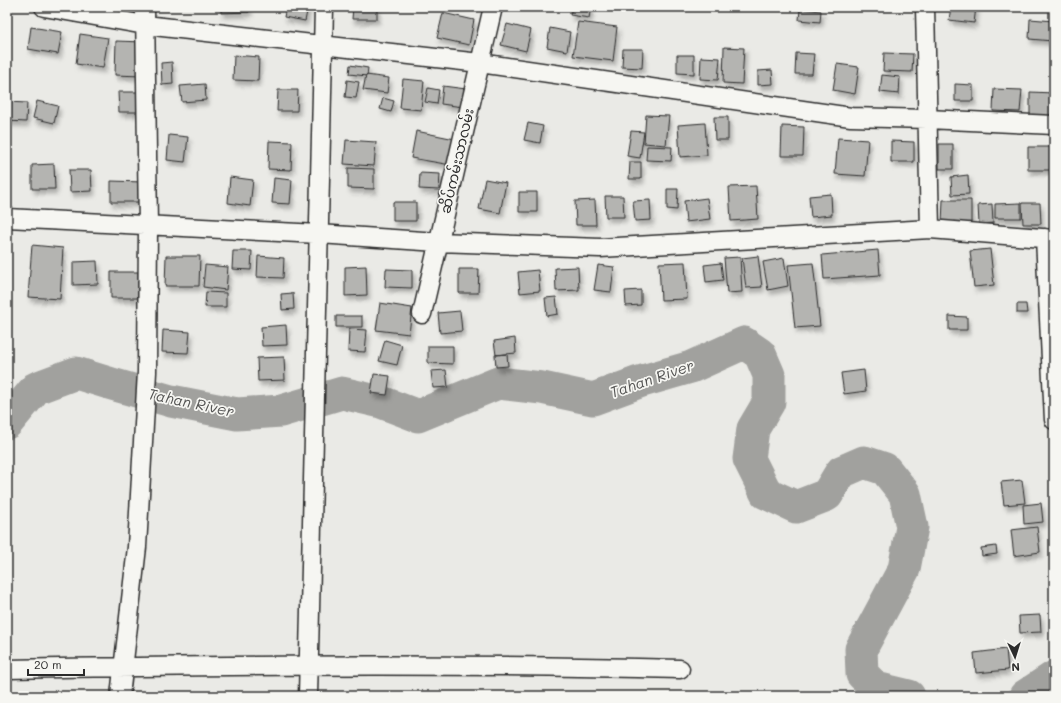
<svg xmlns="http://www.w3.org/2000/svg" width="1061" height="703" viewBox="0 0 1061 703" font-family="Mali,'Noto Sans Myanmar',sans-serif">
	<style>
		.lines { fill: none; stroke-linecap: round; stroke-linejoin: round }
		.river { stroke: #a1a19e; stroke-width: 33 }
		.building { fill: #b4b4b1; stroke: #2b2b2b; filter: url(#shadow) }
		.minor-casing { stroke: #2b2b2b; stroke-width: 21 }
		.minor { stroke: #f6f6f2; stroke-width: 18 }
		.labels { text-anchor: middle; stroke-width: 3.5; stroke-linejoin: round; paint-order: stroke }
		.street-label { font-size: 14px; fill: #2b2b2b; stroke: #f6f6f2 }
		.water-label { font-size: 15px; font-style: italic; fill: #545453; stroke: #f6f6f2 }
	</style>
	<defs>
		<filter id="shadow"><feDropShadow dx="2.5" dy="4.5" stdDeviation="2" flood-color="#0004"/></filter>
	</defs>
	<rect width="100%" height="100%" fill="#eaeae6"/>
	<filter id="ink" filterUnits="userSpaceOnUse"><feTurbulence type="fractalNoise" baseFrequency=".025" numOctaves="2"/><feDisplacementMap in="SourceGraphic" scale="8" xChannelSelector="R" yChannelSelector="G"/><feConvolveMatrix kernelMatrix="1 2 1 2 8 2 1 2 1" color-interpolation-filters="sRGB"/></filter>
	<g filter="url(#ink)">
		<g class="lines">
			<path class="river" d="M7,423L36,388L76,373L112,384L171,401L237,414L281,411L342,393L381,402L418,416L498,383L542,388L593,399L639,382L691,367L744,343L760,354L769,375V402L753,429L749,459L766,493L796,507L827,495L841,472L864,462L885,469L905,494L912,527L904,569L861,649L862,674L876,688L909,696
				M1025,696L1054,677"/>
		</g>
		<path class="building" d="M221,7H249V12L221,13Z
			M286,7H308L305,21L284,17Z
			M353,7H377V19H352Z
			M572,7H591L589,18L570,15Z
			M951,7H976L974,23L949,20Z
			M800,9L821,11L820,22L799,20Z
			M443,13L474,20L469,45L437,38Z
			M1030,19L1054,21L1053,41L1029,39Z
			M578,22L617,27L613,61L573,56Z
			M507,24L531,30L526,51L501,45Z
			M31,27L62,32L58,54L28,49Z
			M550,28L570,32L567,51L547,47Z
			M80,34L108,38L103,68L76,64Z
			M116,41L143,42L141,76L115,75Z
			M724,47L744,48L742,84L723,83Z
			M623,49H643L642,68L622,67Z
			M796,53L814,54L812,74H795Z
			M884,53L913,54L912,72L883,71Z
			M234,55L259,57L258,81L233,80Z
			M677,55H694V74L677,73Z
			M701,57L720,58L718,80L700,79Z
			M172,62L173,84L162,85L161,63Z
			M837,64L859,67L855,94L833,90Z
			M350,65L368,68L367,76L349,74Z
			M772,70L773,84L758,85V71Z
			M366,75L389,78L387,93L363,90Z
			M882,75L900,77L899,94L880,92Z
			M403,79L424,81L421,110L400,108Z
			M347,80L359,82L356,98L345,97Z
			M205,84L206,100L182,102L180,86Z
			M955,84L973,85V101H955Z
			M443,86L466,89L463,107L441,104Z
			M428,88L439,90L437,104L425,102Z
			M994,89L1022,90L1020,112L993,111Z
			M278,90H298L297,111H277Z
			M118,92H138V112H119Z
			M1030,92L1054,93V118L1030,117Z
			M383,98L394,101L391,112L380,109Z
			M37,101L58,106L54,123L33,118Z
			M7,102L27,103L26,122L7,121Z
			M646,115L669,116L666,145L644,143Z
			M714,117H728V140H715Z
			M528,123L543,126L540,143L524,140Z
			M705,123L707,155L680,157L678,125Z
			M782,126L804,127L803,156H781Z
			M416,131L455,139L451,165L411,158Z
			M631,131L644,132L640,158L627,156Z
			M169,135L188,137L185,162L167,160Z
			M838,138L868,140L865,176L835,174Z
			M346,140L376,142L374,166L344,164Z
			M269,141L292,142L291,170L268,169Z
			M891,141L914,142V162H891Z
			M939,144H953V169H939Z
			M647,146L672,147L671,161L646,160Z
			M1028,147H1051V170H1028Z
			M630,162H641V179H629Z
			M54,164L55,189H32V165Z
			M348,168L374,169V189L348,188Z
			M69,170H91L92,191L70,192Z
			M420,173L440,174L439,190L419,189Z
			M968,175L969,194L952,195L951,177Z
			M230,177L253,180L250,206L228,203Z
			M274,178L292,180L290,204L272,203Z
			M485,179L506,183L500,213L479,209Z
			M111,181L143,182V202H111Z
			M756,186L758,219L731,221L729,187Z
			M667,189H678L677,210L667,209Z
			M519,192H537V212H519Z
			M831,194L832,215L811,217L809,196Z
			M605,196H623L624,217H606Z
			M707,198L710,219L686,222L684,201Z
			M595,200L596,225H576L575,201Z
			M650,200L651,220L635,221L633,201Z
			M943,200H971V224H942Z
			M393,202H416V221H393Z
			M1021,203V218H995V204Z
			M1022,203H1040L1041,224H1023Z
			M992,204L993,223L979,224L978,205Z
			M32,245L63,248L60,299L28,297Z
			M990,249L994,285L974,287L970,251Z
			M878,250L880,275L824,279L822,255Z
			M233,251H252L251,270L232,269Z
			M166,256H200L199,286H165Z
			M258,256L284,258L283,278L257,277Z
			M758,256L762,287L746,288L742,258Z
			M740,257L742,292L727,293L724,258Z
			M784,258L788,286L768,290L763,262Z
			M97,261L98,284L73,285V262Z
			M685,262L687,299L661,300L659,263Z
			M721,263L723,280L706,282L704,265Z
			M813,263L820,326L795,328L788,265Z
			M205,265L228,267L226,290L203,287Z
			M598,265L614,267L611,292L594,290Z
			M366,266L367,295L345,296V267Z
			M578,267L579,290L556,291L555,268Z
			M386,269L412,270V288L385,287Z
			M459,269H479L478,293H459Z
			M538,270L540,291L520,293L518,272Z
			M111,272H138V298H111Z
			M641,290V305L626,306L625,291Z
			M206,292L226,293V307H205Z
			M293,293L294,309L282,310L281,294Z
			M556,297L558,314L547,316L545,298Z
			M380,303L412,308L409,334L376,330Z
			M1017,304H1026L1027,313H1017Z
			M460,311L462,331L440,333L438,313Z
			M336,316H362V327H336Z
			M949,316L967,317V330H949Z
			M286,325L287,345L262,346L261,327Z
			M349,329L367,330L365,352L348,351Z
			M163,330L190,332L188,353L162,352Z
			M515,338L516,353L496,355L494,341Z
			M385,340L402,345L397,365L379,361Z
			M428,346H453V364L428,363Z
			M507,354L508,366L496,367L495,355Z
			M284,357L285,380L258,381L257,358Z
			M446,370L448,387L433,388L431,371Z
			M864,370L866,391L844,394L841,373Z
			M374,374L390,376L387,395L371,393Z
			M1022,480L1025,503L1004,505L1001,482Z
			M1041,503L1043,522L1024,524L1023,505Z
			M1037,527L1040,552L1014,556L1011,530Z
			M996,546L997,554L982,556L981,548Z
			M1040,615L1041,632L1020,633L1019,616Z
			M1006,649L1008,670L976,673L974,653Z"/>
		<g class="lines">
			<g class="minor-casing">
				<path id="minor" d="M44,7L145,25L480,63L851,117L927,119L1054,125
					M925,7L930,229
					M7,218L319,234L438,242L600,248L930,229L1054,239
					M1045,238L1054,420
					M422,314L493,7
					M7,669C231,665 455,663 680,669
					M120,696L137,547L147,372L148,226L145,7
					M308,696L324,7"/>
			</g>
			<use href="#minor" class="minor"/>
		</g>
	</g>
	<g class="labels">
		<g class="street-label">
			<text transform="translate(457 161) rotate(-77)" y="5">ဆိပ်ကမ်းသာလမ်း</text>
		</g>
		<g class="water-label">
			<text transform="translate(652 379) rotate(-19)" y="5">Tahan River</text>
			<text transform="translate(191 403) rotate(12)" y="5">Tahan River</text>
		</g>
	</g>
	<rect width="1061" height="703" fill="none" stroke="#f6f6f2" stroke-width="24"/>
	<rect x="12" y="12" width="1037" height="679" fill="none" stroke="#2b2b2b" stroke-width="1.5" filter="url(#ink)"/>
	<g transform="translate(1015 657) rotate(176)" stroke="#f6f6f2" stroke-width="3" paint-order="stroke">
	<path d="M0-3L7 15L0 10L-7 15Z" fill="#2b2b2b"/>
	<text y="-6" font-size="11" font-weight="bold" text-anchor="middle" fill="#2b2b2b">N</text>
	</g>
	<path d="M28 669v6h56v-6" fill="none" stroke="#2b2b2b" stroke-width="2"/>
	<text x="34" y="669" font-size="12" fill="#2b2b2b" stroke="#f6f6f2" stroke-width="3" paint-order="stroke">20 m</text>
</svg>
